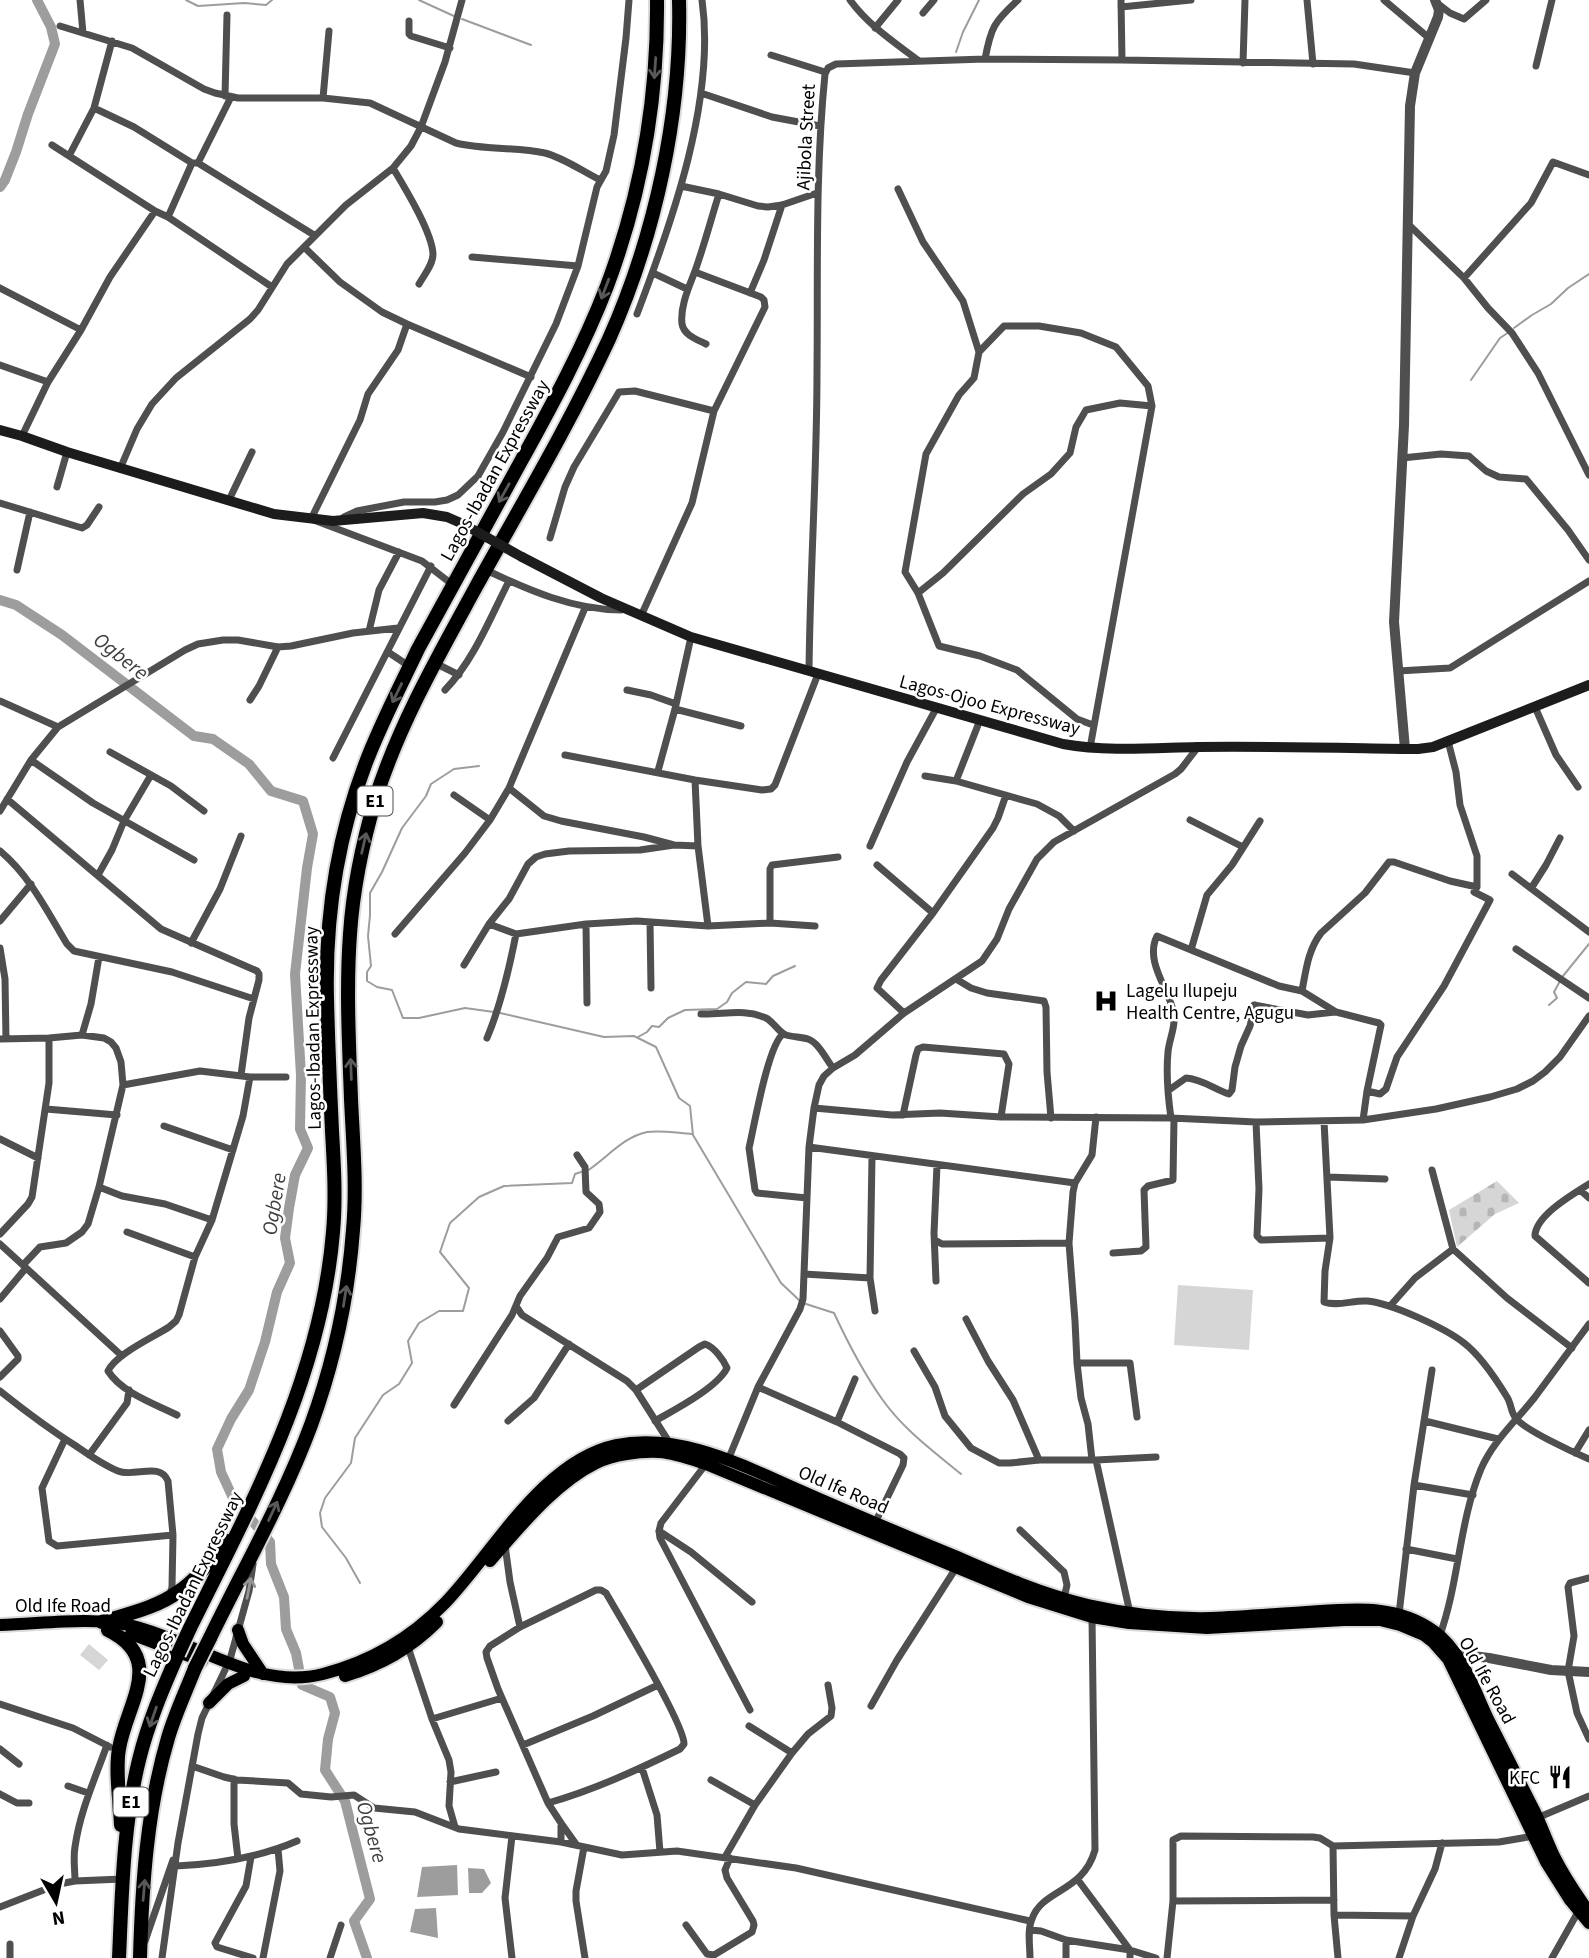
<svg xmlns="http://www.w3.org/2000/svg" width="1589" height="1958" viewBox="0 0 1589 1958" font-family="'Source Sans 3',sans-serif">
	<style>
		.cemetery { fill: url(#cemetery-stones) }
		.pitch { fill: #d6d6d6 }
		.water { fill: #9d9d9d }
		.lines { fill: none; stroke-linecap: round; stroke-linejoin: round }
		.stream { stroke: #9d9d9d; stroke-width: 2 }
		.river { stroke: #9d9d9d; stroke-width: 10 }
		.primary-casing { stroke: #dbdbdb; stroke-width: 16 }
		.motorway-casing { stroke: #dbdbdb; stroke-width: 18 }
		.minor { stroke: #4f4f4f; stroke-width: 7 }
		.tertiary { stroke: #4f4f4f; stroke-width: 10 }
		.secondary { stroke: #1c1c1c; stroke-width: 10 }
		.primary { stroke: #000; stroke-width: 12 }
		.motorway { stroke: #000; stroke-width: 14 }
		.motorway-bridge-casing { stroke: #dbdbdb; stroke-width: 18; stroke-linecap: butt }
		.secondary-bridge { stroke: #1c1c1c; stroke-width: 10 }
		.motorway-bridge { stroke: #000; stroke-width: 14 }
		.oneway { stroke: #595959 }
		.oneway2 { stroke: #959595 }
		.labels { text-anchor: middle; stroke-width: 5; stroke-linejoin: round; paint-order: stroke }
		.shield { fill: #fff; stroke: #4c4c4c; stroke-width: 2 }
		.shield-label { font-size: 18px; font-weight: bold; fill: #000 }
		.street-label { font-size: 19px; fill: #000; stroke: #fff }
		.poi-label { font-size: 19px; fill: #000; stroke: #fff; text-anchor: start }
		.water-label { font-size: 21px; font-style: italic; fill: #3e3e3e; stroke: #fff }
	</style>
	<defs>
		<pattern id="cemetery-stones" width="16" height="16" patternUnits="userSpaceOnUse" patternTransform="scale(1.75)"><rect width="16" height="16" fill="#d6d6d6"/><path d="M2 7V4a2 2 0 0 1 4 0v3zM10 15v-3a2 2 0 0 1 4 0v3z" fill="#b6b6b6"/></pattern>
	</defs>
	<rect width="100%" height="100%" fill="#fff"/>
	<path class="cemetery" d="M1497,1181L1519,1203L1495,1214L1457,1247L1449,1210Z"/>
	<path class="pitch" d="M1178,1285L1253,1290L1249,1350L1174,1345Z
		M89,1644L108,1660L99,1670L80,1655Z"/>
	<path class="water" d="M457,1865L458,1895L417,1897L422,1867Z
		M468,1868L484,1869L491,1883L482,1893H469Z
		M436,1908L438,1938L410,1932L415,1909Z"/>
	<g class="lines">
		<path class="stream" d="M186,0L198,6L244,3L266,5L272,0
			M419,0L456,17
			M462,19L531,45
			M956,52L963,32L979,0
			M1514,328L1532,315L1551,304L1568,288L1589,274
			M1471,380L1500,338L1509,332
			M479,766L454,769L431,784L426,796L402,828L382,872L370,893V915L368,936L371,966L367,972V981L377,987L392,990L403,1018H419L465,1008L494,1012
			M1563,976L1589,944
			M1549,1005L1557,998L1554,992L1560,981
			M500,1013L604,1037L634,1036L656,1047L679,1098L690,1106L693,1135L781,1283L799,1300
			M638,1037L647,1032L652,1026L659,1027L668,1018L685,1010L717,1009L727,1002L732,993L746,982L766,984L773,976L795,966
			M587,1171C607,1158 623,1137 647,1132C662,1130 677,1133 692,1134
			M803,1303L834,1313C848,1343 863,1372 882,1399C903,1429 933,1451 961,1474
			M360,1583L346,1558L322,1527L320,1513L325,1498L351,1463L355,1438L383,1395L399,1384L412,1363L408,1341L419,1323L439,1311H463L469,1288L440,1252L450,1223L479,1197L504,1186L572,1183L575,1174L581,1172"/>
		<path class="river" d="M0,187L5,180L16,152L28,114L55,44L51,27L37,0
			M0,600L16,605L62,635L194,736L213,739L249,764L271,791L303,801L313,834L307,868L295,974L301,1075L300,1129L308,1148L295,1175L289,1208L285,1238L290,1263L277,1292L265,1342L249,1390L231,1419L217,1449L221,1472L233,1498L270,1542L271,1564L284,1597L286,1629L296,1653L302,1685L330,1697L335,1713L328,1739L325,1770L345,1801L370,1899L354,1921L367,1958"/>
		<g class="primary-casing">
			<path id="primary" d="M490,1561C520,1527 555,1483 596,1463C613,1455 639,1451 659,1452C675,1453 691,1459 706,1464L1028,1597L1092,1617L1129,1623L1207,1628L1344,1620H1380L1400,1625L1424,1635L1433,1642L1448,1659L1546,1862L1570,1900L1589,1923
				M0,1625C43,1624 90,1616 133,1626C195,1641 256,1691 323,1674C370,1662 411,1638 445,1603C494,1552 542,1461 616,1445C686,1431 752,1471 815,1497C861,1517 908,1537 955,1556C998,1575 1042,1594 1088,1605C1128,1614 1170,1619 1211,1618C1242,1617 1274,1614 1306,1612C1350,1609 1395,1603 1434,1631C1462,1651 1474,1689 1488,1719C1504,1750 1519,1781 1535,1812C1542,1827 1547,1841 1554,1856C1564,1876 1576,1894 1589,1912
				M238,1630L243,1644L263,1674
				M131,1634L202,1661
				M345,1676C381,1665 410,1649 437,1622
				M209,1703L228,1684L244,1676"/>
		</g>
		<g class="motorway-casing">
			<path id="motorway" d="M102,1622C127,1614 156,1608 178,1592C197,1580 212,1558 227,1541
				M190,1628C253,1501 321,1377 333,1232C336,1199 334,1165 332,1131C330,1087 328,1043 327,999C325,920 337,839 365,765C380,725 400,687 418,649C452,587 486,525 520,463C552,405 583,348 607,286C641,195 658,97 657,0
				M108,1630C167,1659 126,1704 119,1749C115,1770 120,1803 121,1825
				M210,1638C244,1568 284,1498 311,1425C334,1362 348,1297 353,1230C357,1186 353,1143 351,1099C349,1044 346,988 350,934C353,888 363,841 376,797C400,722 440,653 477,585C522,504 570,423 609,339C655,236 682,113 679,0
				M119,1958C122,1892 123,1825 139,1760C148,1723 163,1688 178,1654
				M140,1958C142,1884 147,1809 168,1738C175,1714 186,1691 195,1668"/>
		</g>
		<path class="minor" d="M80,0L83,33
			M850,0C868,25 894,42 919,61
			M1121,0L1122,60
			M1307,0L1313,64
			M1384,0L1429,38
			M1437,3L1450,13L1464,19L1486,0
			M1121,7L1191,0
			M923,13L934,0
			M409,21V34L411,36L450,48
			M60,26L132,48L204,89L215,93L238,98H323L370,103L456,143C485,150 515,147 545,153C564,158 582,171 600,180
			M875,28L898,0
			M771,55L825,72
			M985,59C991,27 994,22 1018,0
			M1243,63L1245,0
			M1536,66L1552,0
			M701,93L772,117L820,126
			M225,96L227,15
			M323,98L329,31
			M94,108L134,127L192,163H198L314,235
			M52,145L155,211L168,217L272,287
			M69,156L94,108L112,41
			M198,163L231,97
			M393,168C405,188 432,232 433,254C433,265 424,275 419,284
			M681,186L719,194L758,206L768,207L782,205L817,193
			M898,189L923,242L963,301L979,352L974,378L959,395L926,454L905,572L918,593L939,646L980,656L1017,670L1077,719L1093,725
			M168,217L192,163
			M1408,224L1464,278L1488,308L1512,333L1538,373L1589,475
			M304,247L340,282L382,312L407,324L531,377
			M472,257L578,266
			M653,273L687,289
			M1464,278L1531,203L1553,162L1589,175
			M0,288L81,330
			M750,293L764,260L782,205
			M637,314C672,222 716,99 702,0
			M407,324L398,350L368,394L360,420L311,519L422,561L453,585
			M706,344C696,339 684,335 682,324C680,306 689,287 695,271C704,246 711,219 719,194
			M979,352L1004,326H1039L1081,333L1116,347L1148,386L1152,406
			M0,365L48,382
			M22,436L48,382L81,330L110,277L155,211
			M1402,458L1441,454L1469,456L1486,471L1499,477L1526,479L1568,530L1589,560
			M120,469L137,429L152,404L176,378L250,319L258,310L287,264L346,205L393,168L411,146L421,127L445,62L462,0
			M57,487L67,452
			M229,500L252,452
			M0,503L82,528L87,525L99,507
			M344,517L357,511L404,502H435L447,500L458,495L478,476L503,432L556,324L578,266L597,187L606,171L614,135L626,38L629,0
			M550,538L565,487L574,467L619,392L635,391L714,411
			M17,570L30,512
			M486,570C528,590 574,610 621,610
			M918,593L943,573L1023,494L1051,474L1070,453L1076,427L1086,410L1120,403L1152,406L1090,748
			M641,616L692,503L714,411L765,307L764,300L761,297L695,272
			M369,631L379,590L399,552
			M388,652L409,666
			M435,663L459,675
			M809,671C810,572 817,472 817,372C818,273 815,173 825,74L828,68L836,64L985,59L1122,60L1354,64L1415,73
			M1398,671L1450,668L1589,581
			M445,690C474,660 490,618 509,581
			M627,690L651,695L676,704
			M250,700L259,686L278,647
			M0,701L58,727
			M1535,707L1556,755L1578,787
			M675,709L741,726
			M110,752L171,786L204,811
			M565,755L695,780L762,790L771,789L775,785L818,674
			M333,758L431,566
			M31,760L93,803L194,860
			M658,771L675,709L691,637
			M925,776L956,781L1037,804L1059,816L1074,831
			M695,780L698,846L708,926
			M956,781L980,720
			M509,788L544,816L561,821L644,837L674,845L698,846
			M454,795L490,820
			M7,799L161,929L257,971L259,974V980L249,1018L241,1075
			M0,811L31,760L58,727L185,650L198,644L223,640H238L278,647L291,646L353,633L398,628
			M1190,820L1243,847
			M870,846L907,762L937,707
			M0,851C30,876 47,911 67,944L74,951L172,972L254,999
			M877,865L933,913
			M1512,874L1589,932
			M98,875L112,850L124,821L151,775
			M1532,887L1546,865L1560,838
			M0,921L31,884
			M650,922L651,988
			M770,923V869L772,865L838,857
			M489,924L516,934L586,924L637,921L708,926L770,923L815,926
			M586,924L587,1003
			M395,934L465,853L490,820L509,788L585,608
			M191,943L220,889L241,836
			M0,948L5,979L6,1039
			M1516,949L1589,998
			M1191,950L1207,895L1232,865L1260,821
			M464,965L489,924L509,899L528,864L536,857L545,854L569,851L640,850L674,845
			M956,979L971,988L987,993L1044,1001L1046,1007L1047,1072L1051,1118
			M1302,991C1306,970 1308,950 1321,933L1365,893L1389,862H1394L1450,881L1477,887
			M1254,1005L1308,1015L1335,1012
			M904,1013L877,988L881,980L933,913L993,828L998,818L1006,795
			M701,1014C723,1015 744,1008 766,1018C774,1022 778,1032 786,1035C793,1037 801,1037 808,1039C819,1043 826,1059 833,1068
			M783,1034C768,1045 754,1127 749,1148L755,1190L757,1193L807,1198
			M82,1035L91,1004L99,957
			M487,1038C501,1005 509,970 516,934
			M0,1039L49,1038L82,1035L104,1038L111,1042L116,1048L121,1062L123,1085L99,1187L88,1224L82,1232L66,1243L40,1247L23,1265
			M123,1085L200,1071L250,1077H286
			M1169,1090L1186,1078C1202,1079 1214,1089 1229,1094L1232,1090L1235,1067L1241,1046L1250,1026L1255,1005
			M1367,1091L1380,1094L1386,1089L1397,1057L1444,986L1490,900L1474,892L1477,887V856L1460,805L1456,772L1448,741
			M814,1108L892,1115L940,1113L1001,1117L1171,1118L1256,1122L1363,1120L1436,1109L1490,1097L1517,1089L1533,1081L1545,1072L1560,1057L1589,1016
			M46,1109L117,1115
			M903,1115L916,1055L918,1049L923,1047L1004,1054L1009,1064L1001,1117
			M1171,1118C1168,1097 1166,1073 1168,1052C1169,1040 1176,1026 1174,1014C1170,990 1144,962 1157,936L1279,986L1302,991L1336,1012L1379,1023L1381,1025L1367,1091L1363,1120
			M1324,1121L1330,1238L1325,1271L1324,1302C1337,1307 1353,1300 1367,1301C1391,1303 1445,1328 1464,1343C1481,1356 1496,1379 1507,1397C1511,1403 1511,1412 1515,1417C1522,1429 1575,1453 1589,1459
			M1256,1122L1259,1189L1257,1236L1261,1240L1330,1238
			M164,1126L233,1150
			M0,1139L38,1158
			M809,1147L1075,1183
			M872,1157L870,1278L875,1311
			M1432,1170L1453,1249L1507,1298L1572,1348
			M1327,1177L1385,1179
			M1589,1184C1573,1194 1535,1216 1535,1236L1589,1283
			M99,1187L122,1196L165,1204L212,1220
			M1580,1190L1589,1198
			M127,1232L195,1257
			M0,1234L28,1204L32,1197L49,1083V1038
			M935,1240L942,1244L1069,1243
			M0,1244L122,1356
			M1113,1253L1141,1251L1146,1247L1144,1190L1148,1186L1173,1180L1174,1118
			M804,1274L870,1278
			M936,1281L934,1233L937,1165
			M0,1299L26,1268
			M516,1306L522,1315L627,1381L636,1390L669,1442
			M1390,1306L1415,1278L1453,1249
			M966,1319L988,1361L1013,1400L1039,1460
			M0,1331L18,1356V1359L0,1377
			M914,1351L935,1387L945,1416L971,1448L999,1463H1010L1039,1460H1096L1156,1457
			M1077,1363H1130L1137,1417
			M758,1387L837,1422L900,1454L904,1458L903,1465L875,1523
			M636,1390L699,1347L705,1344C714,1347 723,1359 727,1368C717,1388 674,1410 655,1421
			M0,1391C25,1411 49,1429 76,1446C89,1455 103,1465 118,1471C134,1478 160,1461 168,1481L173,1535L172,1587L170,1595
			M454,1405L512,1315L520,1296L547,1258L558,1237L589,1228L600,1212L599,1204L586,1192L585,1167L577,1155
			M177,1415C155,1404 122,1393 108,1371C116,1354 152,1338 169,1327L176,1321L179,1315L195,1257L212,1220L243,1116L250,1077
			M508,1421L534,1398L569,1344
			M1425,1421L1498,1439
			M837,1422L855,1379
			M65,1439L42,1488L49,1541L57,1546L173,1535
			M1575,1453L1589,1430
			M89,1455L127,1403L129,1390
			M728,1460L758,1387L800,1309L803,1299L809,1147L814,1108L819,1085L824,1076L833,1068L855,1055L904,1013L982,961L997,939L1009,909L1037,859L1054,842L1175,774L1181,769L1198,747
			M1092,1460L1088,1424L1081,1398L1077,1363L1075,1321L1069,1243L1073,1192L1075,1183L1092,1155L1096,1117
			M1096,1460L1130,1613
			M706,1464L661,1523L659,1531L660,1538L750,1710
			M1414,1485L1473,1495
			M1020,1530L1064,1572L1067,1585L1064,1598
			M659,1531L691,1552L752,1602
			M505,1545L510,1582L520,1627
			M1406,1549L1457,1559
			M1589,1578L1570,1583L1568,1587L1574,1636L1568,1671L1577,1713L1589,1739
			M1399,1614L1414,1485L1432,1370
			M1440,1635C1459,1582 1459,1522 1481,1469C1493,1441 1516,1421 1535,1397C1553,1373 1571,1348 1589,1324
			M408,1647L432,1719L449,1760L451,1772L449,1806L455,1827
			M229,1663L249,1591L253,1564
			M0,1704L73,1728L110,1747
			M871,1706L897,1660L956,1568
			M432,1719L502,1698
			M749,1726L792,1753
			M523,1745L593,1716L658,1685
			M0,1749L19,1764
			M192,1766L224,1777L237,1780L288,1783L301,1794L331,1797L354,1795L374,1808L415,1812L459,1829L561,1842L622,1855L677,1851L796,1868L1030,1921
			M642,1768L657,1815L660,1852
			M234,1779V1824L238,1859
			M711,1780L755,1805
			M450,1782L496,1772
			M68,1786L88,1793
			M0,1794L17,1803H29
			M548,1803C594,1790 637,1770 680,1749L684,1744C685,1725 620,1617 606,1593L601,1590H596L520,1627L490,1646L486,1652L487,1658L498,1689L548,1803L561,1823V1842
			M1537,1818L1589,1796
			M561,1823L576,1844
			M1333,1846L1334,1915L1338,1958
			M584,1847L576,1891V1901L585,1958
			M251,1857L246,1886L215,1943L217,1947L253,1958
			M725,1857L755,1805L792,1753L808,1734L831,1716L832,1708L828,1685
			M176,1866C218,1864 258,1858 297,1841
			M1078,1880L1130,1950V1958
			M75,1881C75,1870 73,1858 75,1847C80,1811 95,1779 107,1745
			M1173,1901L1334,1900
			M0,1907L59,1884L75,1881L122,1879
			M1334,1915L1413,1916
			M686,1925L707,1954L714,1955L752,1932L754,1925L753,1921L727,1878L725,1870L730,1858
			M1030,1930L1041,1931L1066,1940L1130,1950L1156,1958
			M145,1941L173,1860
			M10,1958V1944
			M162,1958L178,1843L198,1734L202,1718L225,1670
			M263,1958L280,1871L278,1849
			M330,1958L341,1925
			M512,1958L505,1898L512,1836
			M1030,1958C1030,1946 1027,1930 1032,1919C1042,1889 1083,1893 1095,1850L1092,1617
			M1066,1958V1940
			M1167,1958L1173,1901V1840L1181,1836L1313,1837L1320,1838L1333,1846L1499,1842L1534,1836
			M1399,1958L1413,1916L1435,1869L1442,1843
			M1552,1958L1578,1912"/>
		<path class="tertiary" d="M1405,749L1394,622L1404,425L1410,106L1415,73L1438,17L1439,10L1435,0
			M1456,1654L1489,1658L1551,1670L1589,1672"/>
		<path class="secondary" d="M0,430L22,436L67,452L274,514L333,521L423,513L447,517L463,524
			M522,557L601,598L691,637L1063,744C1108,752 1152,748 1197,747C1271,746 1345,748 1418,749L1433,747L1589,685"/>
		<use href="#primary" class="primary"/>
		<use href="#motorway" class="motorway"/>
		<g class="motorway-bridge-casing">
			<path id="motorway-bridge" d="M178,1654L190,1628
				M195,1668L210,1638"/>
		</g>
		<path class="secondary-bridge" d="M463,524L522,557"/>
		<use href="#motorway-bridge" class="motorway-bridge"/>
	</g>
	<defs><path id="oneway-shaft" d="M-6 0H5M1.5-3L5.5 0L1.5 3" fill="none" stroke-width="1.6" stroke-linecap="round" stroke-linejoin="round" transform="scale(1.75)"/></defs>
	<g class="oneway">
		<use href="#oneway-shaft" transform="translate(655 68) rotate(94)"/>
		<use href="#oneway-shaft" transform="translate(605 289) rotate(111)"/>
		<use href="#oneway-shaft" transform="translate(504 493) rotate(119)"/>
		<use href="#oneway-shaft" transform="translate(397 693) rotate(116)"/>
		<use href="#oneway-shaft" transform="translate(364 843) rotate(-77)"/>
		<use href="#oneway-shaft" transform="translate(351 1069) rotate(-92)"/>
		<use href="#oneway-shaft" transform="translate(345 1296) rotate(-81)"/>
		<use href="#oneway-shaft" transform="translate(273 1511) rotate(-65)"/>
		<use href="#oneway-shaft" transform="translate(153 1717) rotate(109)"/>
		<use href="#oneway-shaft" transform="translate(144 1890) rotate(-85)"/>
	</g>
	<use class="oneway2" href="#oneway-shaft" transform="translate(249 1588) rotate(-79)"/>
	<defs>
		<g id="hospital-bare" transform="scale(1.89)"><path d="M-5-5h3v3.5h4V-5h3V5h-3V1.5h-4V5h-3Z" fill="#000" stroke="#fff" stroke-width="2.5" paint-order="stroke"/></g>
		<g id="restaurant-bare" transform="scale(1.89)"><path d="M-5-6h1v4h1v-4h1v4h1v-4h1v5L-1.5 .5V6h-2V.5L-5-1ZM5-6V6H3V1.5H1.5Q1.5-4 5-6Z" fill="#000" stroke="#fff" stroke-width="2.5" paint-order="stroke"/></g>
	</defs>
	<g fill-rule="evenodd">
		<use href="#hospital-bare" x="1106" y="1001"/>
		<use href="#restaurant-bare" x="1560" y="1777"/>
	</g>
	<g class="labels">
		<g class="shield">
			<rect x="357.5" y="786.5" width="35" height="29" rx="5"/>
			<rect x="113.5" y="1787.5" width="35" height="29" rx="5"/>
		</g>
		<g class="shield-label">
			<text x="375" y="807">E1</text>
			<text x="131" y="1808">E1</text>
		</g>
		<g class="street-label">
			<text transform="translate(805 137) rotate(-87)" y="7">Ajibola Street</text>
			<text transform="translate(494 470) rotate(-61)" y="7">Lagos-Ibadan Expressway</text>
			<text transform="translate(990 704) rotate(15)" y="7">Lagos-Ojoo Expressway</text>
			<text transform="translate(312 1028) rotate(-91)" y="7">Lagos-Ibadan Expressway</text>
			<text transform="translate(844 1489) rotate(23)" y="7">Old Ife Road</text>
			<text transform="translate(192 1584) rotate(-64)" y="7">Lagos-Ibadan Expressway</text>
			<text x="63" y="1612">Old Ife Road</text>
			<text transform="translate(1488 1680) rotate(61)" y="7">Old Ife Road</text>
		</g>
		<g class="poi-label">
			<text x="1126" y="997">Lagelu Ilupeju<tspan x="1126" dy="22">Health Centre, Agugu</tspan></text>
			<text x="1540" y="1784" text-anchor="end">KFC</text>
		</g>
		<g class="water-label">
			<text transform="translate(121 656) rotate(38)" y="7">Ogbere</text>
			<text transform="translate(274 1204) rotate(-81)" y="7">Ogbere</text>
			<text transform="translate(372 1832) rotate(74)" y="7">Ogbere</text>
		</g>
	</g>
	<g transform="translate(56 1902) rotate(171)" stroke="#ffffff" stroke-width="5" paint-order="stroke">
	<path d="M0-5L12 26L0 18L-12 26Z" fill="#000000"/>
	<text y="-10" font-size="19" font-weight="bold" text-anchor="middle" fill="#000000">N</text>
	</g>
</svg>
